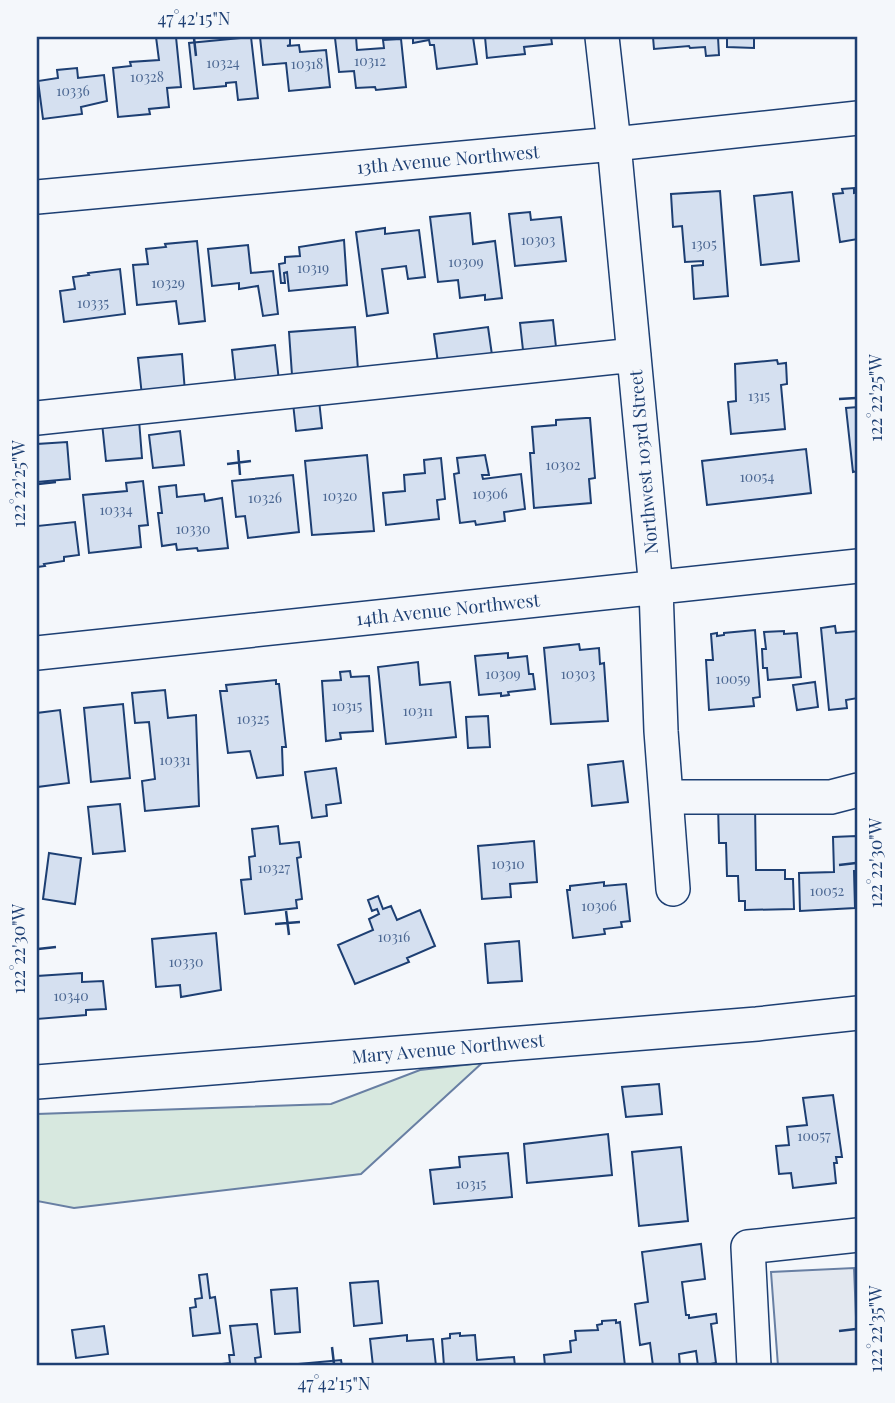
<svg xmlns="http://www.w3.org/2000/svg" width="895" height="1403" viewBox="0 0 895 1403" font-family="'Playfair Display',serif">
	<style>
		.green { fill: #d7e8df; stroke: #687fa3; stroke-width: 2 }
		.parking { fill: #e3e8f0; stroke: #687fa3; stroke-width: 2 }
		.building { fill: #d5e0f0; stroke: #1d3f73; stroke-width: 2 }
		.lines { fill: none; stroke-linecap: round; stroke-linejoin: round }
		.minor-casing { stroke: #1d3f73; stroke-width: 36 }
		.minor { stroke: #f4f7fb; stroke-width: 33 }
		.ticks { fill: none; stroke: #1d3f73; stroke-width: 2.5 }
		.labels { text-anchor: middle; stroke-width: 5; stroke-linejoin: round; paint-order: stroke }
		.number-label { font-size: 14px; fill: #4b6792 }
		.street-label { font-size: 18px; fill: #1d3f73; stroke: #f4f7fb }
		.neatline { fill: none; stroke: #1d3f73; stroke-width: 2.5 }
		.ticks-label { font-size: 18px; text-anchor: middle; fill: #1d3f73 }
	</style>
	<rect width="100%" height="100%" fill="#f4f7fb"/>
	<path class="green" d="M482,1063L361,1174L74,1208L37,1201V1114L331,1104L420,1070Z"/>
	<path class="parking" d="M854,1268L858,1366H778L771,1272Z"/>
	<path class="building" d="M156,37H176L181,87L167,88L169,107L149,109L150,114L118,117L113,68L131,66L130,62L159,60Z
		M251,37L258,98L238,100L236,82L226,83V86L194,89L189,43Z
		M260,37H290V45L287,46L299,45L300,52L326,50L330,87L289,91L286,63L263,65Z
		M337,37H356L357,50L384,48L383,40L401,39L406,87L376,90L375,87L356,88L354,71L339,72L335,38Z
		M413,37H473L477,64L437,69L434,45H430L429,40L413,43Z
		M485,37H551L552,44L524,47L525,54L487,58Z
		M653,37H718L719,55L706,56L705,47L690,48L689,46L654,49Z
		M727,37H785H754V48L727,47Z
		M77,68L78,78L104,75L107,101L81,107L82,114L43,119L38,81L58,78L57,70Z
		M854,188V193L858,192V239L840,242L833,194L843,193L842,189Z
		M720,191L728,296L694,299L692,266L703,265V261L685,262L682,226L673,227L671,194Z
		M792,192L799,261L761,265L754,196Z
		M530,212L531,220L561,217L566,261L515,266L509,214Z
		M470,213L473,244L495,241L502,298L485,300V295L460,298L458,280L438,282L430,217Z
		M385,228V234L419,230L425,277L408,279L406,266L382,269L388,313L367,316L356,232Z
		M344,240L347,285L289,291L287,272L284,273L285,283H281L279,264L285,263V257L300,256L299,247Z
		M197,241L205,321L179,324L176,301L137,305L133,265L148,264L146,249L166,247L165,244Z
		M248,245L251,273L273,271L278,314L263,316L258,286L239,289V283L212,286L208,249Z
		M120,269L125,314L64,322L60,291L75,289L73,277L89,275L88,273Z
		M553,320L557,356L524,359L520,323Z
		M355,327L358,370L292,375L289,332Z
		M488,327L493,362L439,370L434,334Z
		M275,345L279,381L236,387L232,350Z
		M182,354L185,392L142,396L138,358Z
		M777,360L778,364L786,363L787,384L781,385L785,429L731,434L728,402L736,401L735,364Z
		M319,400L322,428L296,431L293,403Z
		M858,407V471L853,472L846,408Z
		M586,418H590L595,478L589,479L591,503L534,508L530,453H534L532,427L556,425V420Z
		M139,420L142,458L106,461L102,423Z
		M180,431L184,465L153,468L149,435Z
		M67,442L70,479L37,482V444Z
		M806,449L811,493L707,505L702,461Z
		M367,455L374,531L312,535L305,461Z
		M485,455L489,475H482L483,479L521,474L525,509L504,512L505,521L476,525L475,521L460,523L454,474L459,473L457,458Z
		M441,458L445,499L437,500L439,519L386,525L383,493L405,491L404,475L425,473L424,460Z
		M293,475L299,532L248,538L245,516L236,517L232,481Z
		M143,481L148,525L139,526L141,547L89,553L83,495L127,491L126,483Z
		M176,485L177,497L204,494L205,501L222,498L228,548L198,551L197,548L177,550L176,544L162,546L158,513H162L159,487Z
		M37,510L38,526L75,522L79,555L64,557V561L44,564L45,566L37,567Z
		M835,626L836,633L858,631V698L846,700L847,708L829,710L821,628Z
		M755,630L760,697L753,698L754,706L709,710L706,660H713L711,634L717,633V636L724,635V633Z
		M784,631V634L797,633L801,677L768,680L767,668H763L762,649H766L764,632Z
		M579,644L580,650L599,648L600,664L604,663L608,721L551,724L544,648Z
		M508,653V658L527,656L529,674H533L535,689L508,692L509,695L501,696V693L479,695L475,656Z
		M418,662L420,685L450,682L456,737L386,744L378,667Z
		M350,671L351,677L369,676L373,731L340,733L341,739L326,741L322,681L341,680L340,672Z
		M276,680V684H279L286,747H282L283,775L257,778L250,751L228,753L220,691H227L226,685Z
		M815,682L818,707L797,710L793,685Z
		M165,690L168,718L196,715L199,806L145,811L142,781L155,779L149,722L135,723L132,693Z
		M123,704L130,778L91,782L84,708Z
		M60,710L69,783L37,787V713Z
		M488,716L490,747L468,748L466,717Z
		M623,761L628,802L592,806L588,765Z
		M336,768L341,803L326,805L327,816L312,818L305,772Z
		M120,804L125,851L93,854L88,807Z
		M755,804L756,870H785V879H793L794,909L745,910V901H739L738,876H727L726,843H719L718,805Z
		M278,826L280,844L299,842L301,857L297,858L302,899L296,900L297,908L245,914L241,880L251,879L249,857L255,856L252,829Z
		M856,836L858,871H854L855,908L800,911L799,873L834,872L833,837Z
		M534,841L537,882L510,884L511,897L482,899L478,846Z
		M49,853L81,858L75,904L43,899Z
		M604,882V886L626,884L630,921L621,922L622,927L604,929L605,934L573,938L567,890H570V886Z
		M378,896L383,909L391,906L397,920L420,910L435,946L407,958L409,962L355,984L338,945L373,930L369,919L379,914L377,909L372,911L368,900Z
		M216,933L221,990L181,997L180,985L156,987L152,939Z
		M519,941L522,981L488,983L485,944Z
		M82,973V982L103,981L106,1009L86,1010V1015L37,1019V976Z
		M659,1084L662,1114L626,1117L622,1087Z
		M833,1095L842,1157H836L837,1163H834L836,1183L793,1188L791,1173L779,1174L776,1146L789,1145L787,1127L807,1125L803,1098Z
		M608,1134L612,1175L527,1183L524,1144Z
		M681,1147L688,1221L639,1226L632,1152Z
		M508,1153L512,1197L434,1204L430,1170L460,1167L459,1157Z
		M701,1244L705,1279L682,1282L686,1315H689V1318L716,1314L717,1323L711,1324L716,1363L710,1364V1366H698L696,1351L679,1354L680,1366H653L650,1343L640,1345L635,1304L648,1302L642,1252Z
		M207,1274L210,1298L215,1297L220,1333L193,1336L190,1308L196,1307L195,1299L202,1298L199,1275Z
		M378,1281L382,1323L354,1326L350,1283Z
		M297,1288L300,1332L275,1334L271,1290Z
		M616,1320V1323L620,1322L625,1366H545L544,1355L571,1352L570,1341L576,1340L575,1331L598,1330L597,1325L602,1324V1321Z
		M257,1324L261,1357L255,1358L256,1366H206L230,1363L229,1355H234L230,1326Z
		M104,1326L108,1354L76,1358L72,1330Z
		M460,1333V1336L475,1335L477,1360L514,1357L515,1366H444L442,1339L450,1338V1334Z
		M407,1335V1341L433,1339L436,1366H373L370,1339Z
		M341,1360L342,1366H288V1365Z"/>
	<g class="lines">
		<g class="minor-casing">
			<path id="minor" d="M602,37L614,144L656,589L661,731L673,889
				M37,197L614,144L858,118
				M37,418L634,355
				M37,653L858,566
				M666,797H831L858,790
				M37,1082L757,1024L858,1013
				M754,1366L748,1247L858,1235"/>
		</g>
		<use href="#minor" class="minor"/>
	</g>
	<path class="ticks" d="M194,38L196,56M839,399L856,398M238,450L240,475M227,464L251,461M38,484L56,482M839,865L856,863M286,911L289,935M275,924L300,922M38,949L56,947M839,1331L856,1329M332,1347L334,1364"/>
	<g class="labels">
		<g class="number-label">
			<text x="370" y="66">10312</text>
			<text x="223" y="68">10324</text>
			<text x="307" y="69">10318</text>
			<text x="147" y="82">10328</text>
			<text x="73" y="96">10336</text>
			<text x="538" y="245">10303</text>
			<text x="704" y="249">1305</text>
			<text x="466" y="267">10309</text>
			<text x="313" y="273">10319</text>
			<text x="168" y="288">10329</text>
			<text x="93" y="308">10335</text>
			<text x="759" y="401">1315</text>
			<text x="563" y="470">10302</text>
			<text x="757" y="482">10054</text>
			<text x="490" y="499">10306</text>
			<text x="340" y="501">10320</text>
			<text x="265" y="503">10326</text>
			<text x="116" y="515">10334</text>
			<text x="193" y="534">10330</text>
			<text x="503" y="679">10309</text>
			<text x="578" y="679">10303</text>
			<text x="733" y="684">10059</text>
			<text x="347" y="711">10315</text>
			<text x="418" y="716">10311</text>
			<text x="253" y="724">10325</text>
			<text x="175" y="765">10331</text>
			<text x="508" y="869">10310</text>
			<text x="274" y="873">10327</text>
			<text x="827" y="896">10052</text>
			<text x="599" y="911">10306</text>
			<text x="394" y="942">10316</text>
			<text x="186" y="967">10330</text>
			<text x="71" y="1001">10340</text>
			<text x="814" y="1141">10057</text>
			<text x="471" y="1189">10315</text>
		</g>
		<g class="street-label">
			<text transform="translate(448 160) rotate(-5)" y="6">13th Avenue Northwest</text>
			<text transform="translate(644 462) rotate(-95)" y="6">Northwest 103rd Street</text>
			<text transform="translate(448 610) rotate(-6)" y="6">14th Avenue Northwest</text>
			<text transform="translate(448 1049) rotate(-5)" y="6">Mary Avenue Northwest</text>
		</g>
	</g>
	<rect width="895" height="1403" fill="none" stroke="#f4f7fb" stroke-width="77"/>
	<rect x="38" y="38" width="818" height="1326" class="neatline"/>
	<g class="ticks-label">
		<text x="194" y="25">47°42'15"N</text>
		<text transform="translate(876 398) rotate(-90)" y="6">122°22'25"W</text>
		<text transform="translate(19 484) rotate(-90)" y="6">122°22'25"W</text>
		<text transform="translate(876 863) rotate(-90)" y="6">122°22'30"W</text>
		<text transform="translate(19 949) rotate(-90)" y="6">122°22'30"W</text>
		<text transform="translate(876 1329) rotate(-90)" y="6">122°22'35"W</text>
		<text x="334" y="1390">47°42'15"N</text>
	</g>
</svg>
